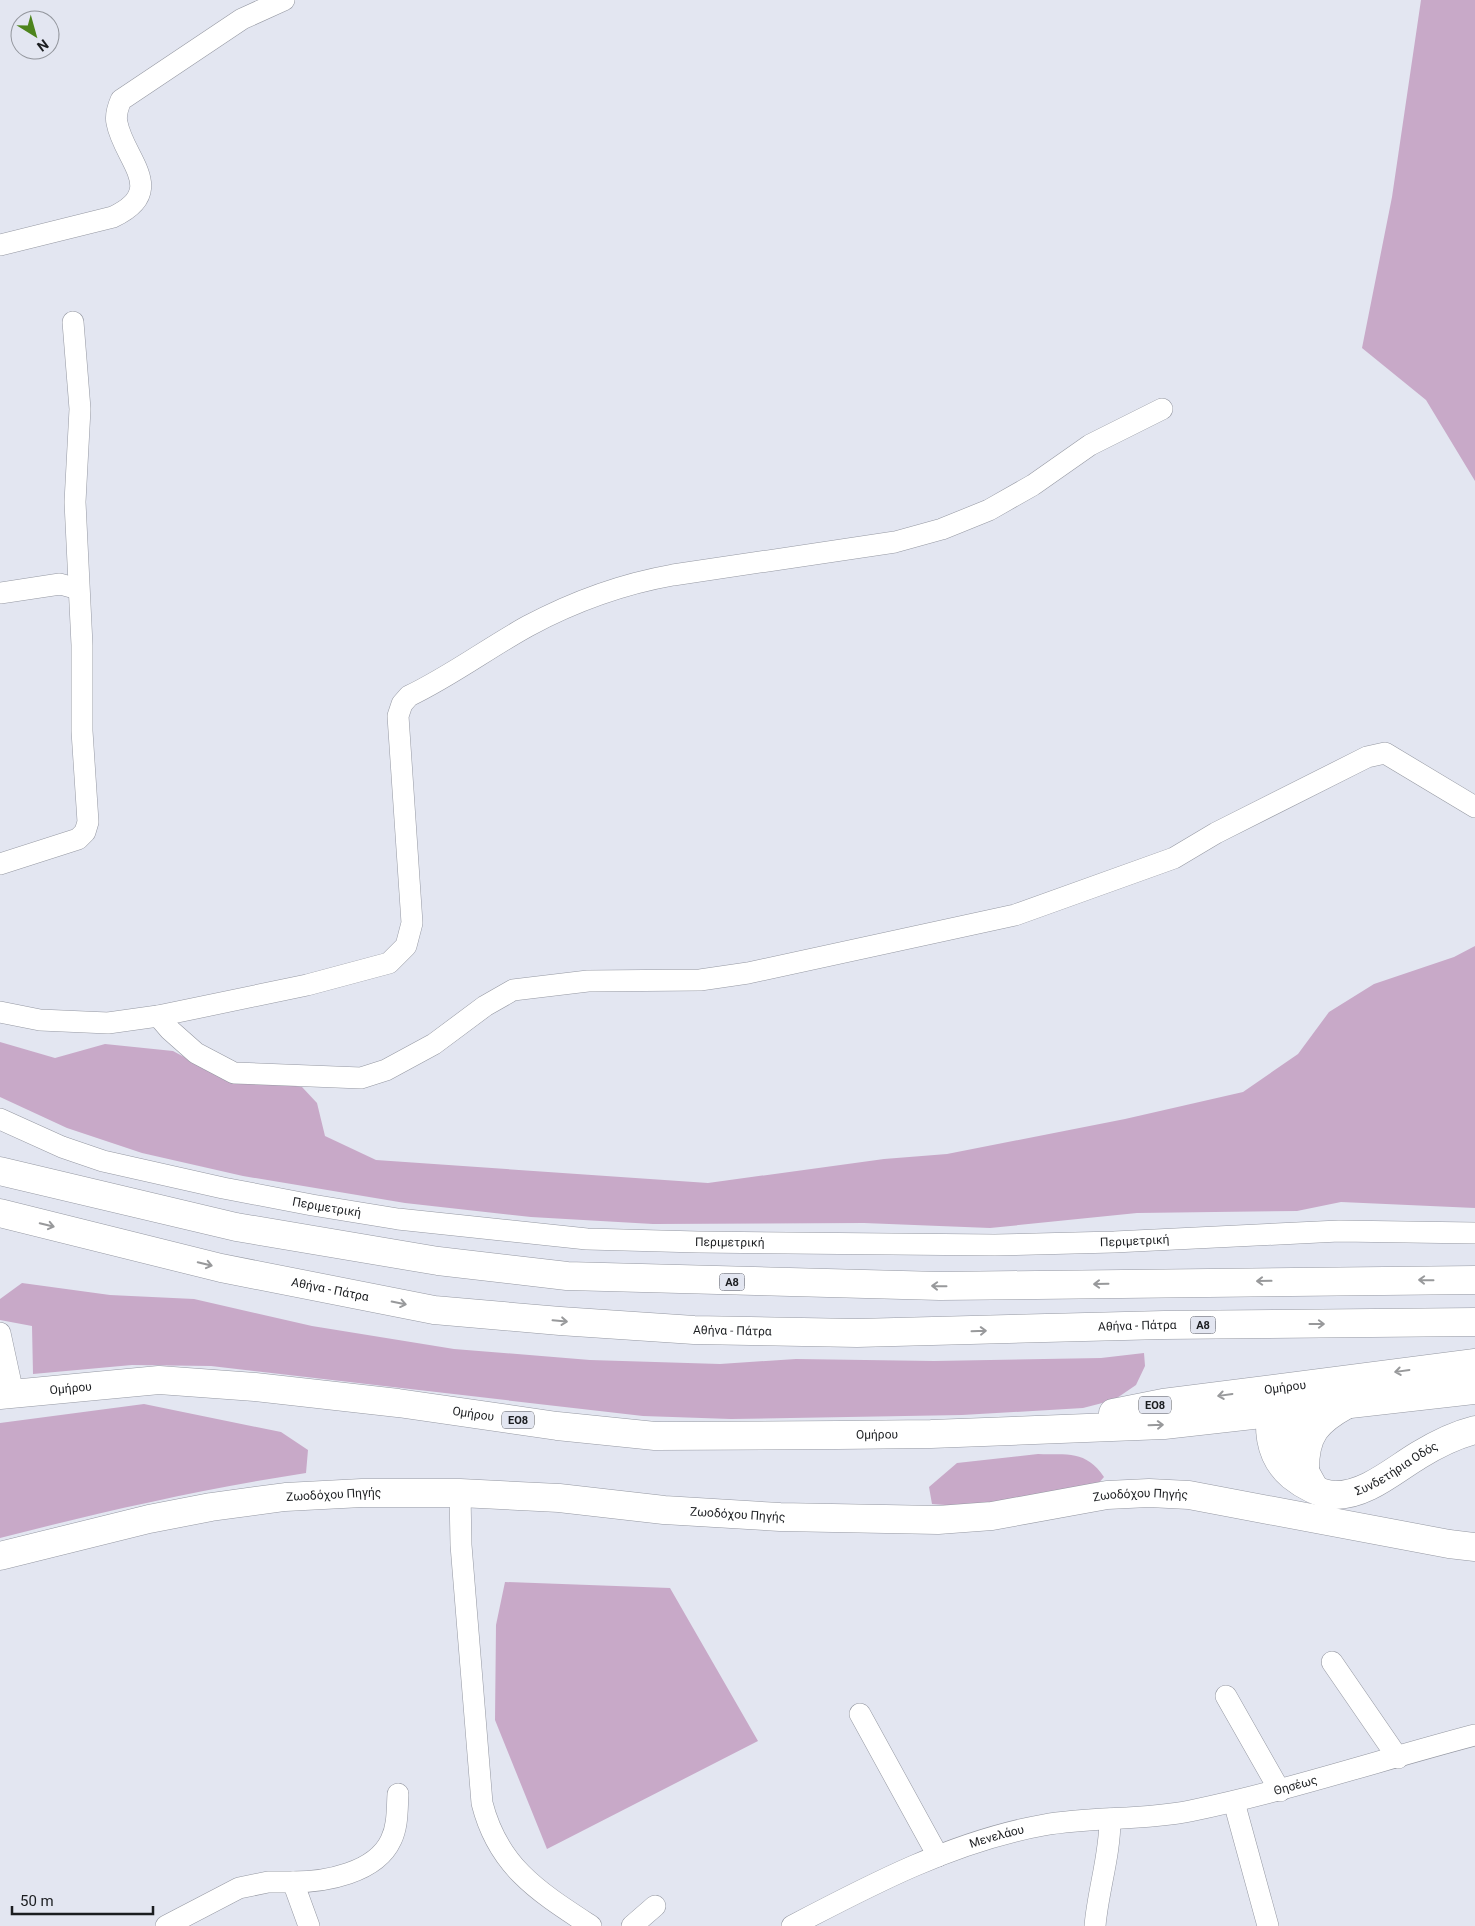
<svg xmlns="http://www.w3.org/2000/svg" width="1475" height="1926" viewBox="0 0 1475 1926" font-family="Roboto,sans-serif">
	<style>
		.green { fill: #c8a9c8 }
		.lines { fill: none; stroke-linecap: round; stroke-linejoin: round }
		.minor-casing { stroke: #9598a2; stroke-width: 22 }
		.major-casing { stroke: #9598a2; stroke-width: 29 }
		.highway-casing { stroke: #9598a2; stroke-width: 29 }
		.minor { stroke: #fff; stroke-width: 21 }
		.major { stroke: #fff; stroke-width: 28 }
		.highway { stroke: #fff; stroke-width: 28 }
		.oneway { stroke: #98999b }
		.labels { text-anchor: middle; stroke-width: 4.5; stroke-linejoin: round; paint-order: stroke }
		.shield { fill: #e3e6f1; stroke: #57595f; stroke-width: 1 }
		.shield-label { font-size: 11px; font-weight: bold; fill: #1b1d20 }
		.street-label { font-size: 12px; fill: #1b1d20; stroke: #e3e6f1 }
	</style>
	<rect width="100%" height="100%" fill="#e3e6f1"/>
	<path class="green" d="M1421,0H1475V481L1426,400L1362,348L1392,197Z
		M1475,946V1208L1341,1202L1297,1211L1137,1213L990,1228L864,1223L653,1224L531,1217L405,1203L243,1176L142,1153L67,1128L0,1097V1042L55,1058L105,1044L173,1051L214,1073L302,1087L317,1103L325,1136L376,1160L708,1183L884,1159L947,1154L1125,1119L1243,1092L1298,1054L1329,1012L1374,984L1454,957Z
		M22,1283L110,1295L194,1299L312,1326L454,1349L590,1360L720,1364L796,1359L934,1361L1101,1358L1144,1353L1145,1366L1136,1385L1114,1400L1083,1408L962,1415L731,1419L643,1416L211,1366L132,1365L33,1374L32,1326L0,1320V1299Z
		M144,1404L281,1432L308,1450L306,1473C202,1489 101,1512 0,1538V1423Z
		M1038,1454C1067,1455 1086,1450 1104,1477L1096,1486L970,1507L932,1504L929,1487L957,1463Z
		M505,1582L670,1588L758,1741L547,1849L495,1720L496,1625Z"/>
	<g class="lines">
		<g class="minor-casing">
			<g id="minor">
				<path d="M0,245L113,217C169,191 124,160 117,123C115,115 118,107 121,100L242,19L284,0"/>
				<path d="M0,593L60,584L78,589"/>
				<path d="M0,864L78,839L85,832L88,822L82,731V645L75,502L80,409L73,322"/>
				<path d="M0,1012L40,1020L108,1023L158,1016L307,985L389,963L406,946L412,923L398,716L402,704L409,696C451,676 488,648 528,626C573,602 622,584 673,575L895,542L942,529L989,510L1033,485L1090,445L1162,409"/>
				<path d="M158,1016L170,1030L196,1053L234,1073L361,1078L386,1070L434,1044L485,1006L513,990L588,981L700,980L748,973L1015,915L1174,858L1216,833L1367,757L1385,753L1475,807"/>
				<path id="s1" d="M0,1119L62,1147L103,1161L223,1188L312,1205L398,1219L587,1239L698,1242L995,1245L1114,1242L1339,1231L1475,1233"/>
				<path d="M0,1333L13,1393"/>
				<path d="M460,1493L461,1545L482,1803C498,1867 539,1892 591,1926"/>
				<path d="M1332,1662L1398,1758"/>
				<path d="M1226,1696L1280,1791"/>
				<path d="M860,1714L938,1856"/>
				<path d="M1234,1802L1268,1926"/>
				<path d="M293,1882C325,1882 376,1873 391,1840C398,1826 397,1809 398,1794"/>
				<path d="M166,1926L239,1888L268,1882H293L309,1926"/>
				<path d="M632,1926L655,1906"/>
				<path id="s2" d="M792,1926C872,1884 954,1841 1044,1825C1092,1816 1142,1821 1190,1811C1287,1791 1380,1760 1475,1735"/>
				<path d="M1095,1926C1098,1890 1110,1856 1110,1819"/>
			</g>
		</g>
		<g class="major-casing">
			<g id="major">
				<path d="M1290,1394C1292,1430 1294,1455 1313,1486"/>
				<path id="s3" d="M0,1395L159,1380L255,1387L398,1403L557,1426L655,1436L838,1435L931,1434L1164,1425L1475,1390"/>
				<path id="s4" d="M1272,1396C1268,1426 1267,1455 1292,1476C1303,1485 1320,1494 1334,1495C1365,1496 1394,1470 1419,1455C1437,1444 1455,1435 1475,1430"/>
				<path id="s5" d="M1113,1413L1163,1403L1475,1363"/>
				<path d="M1305,1469C1305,1434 1317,1421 1346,1405"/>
				<path id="s6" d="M0,1556L149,1519L211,1507L285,1497L362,1493H460L559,1498L664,1510L780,1517L938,1520L992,1516L1107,1495L1149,1493L1189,1495L1449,1544L1475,1547"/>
			</g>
		</g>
		<g class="highway-casing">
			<g id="highway">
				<path d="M0,1171L236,1227L438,1261L567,1276L940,1286L1475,1280"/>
				<path id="s7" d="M0,1213L221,1268L434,1310L560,1321L694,1330L857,1333L1164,1325L1475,1322"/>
			</g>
		</g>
		<use href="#minor" class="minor"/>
		<use href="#major" class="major"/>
		<use href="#highway" class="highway"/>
	</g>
	<defs><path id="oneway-shaft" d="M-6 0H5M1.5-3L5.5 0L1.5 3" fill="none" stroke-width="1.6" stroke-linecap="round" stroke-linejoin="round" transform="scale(1.25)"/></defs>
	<g class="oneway">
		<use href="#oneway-shaft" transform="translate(47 1225) rotate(14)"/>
		<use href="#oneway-shaft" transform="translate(205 1264) rotate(14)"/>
		<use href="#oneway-shaft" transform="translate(1426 1280) rotate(-179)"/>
		<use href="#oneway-shaft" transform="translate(1264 1281) rotate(179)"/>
		<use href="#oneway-shaft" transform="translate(1101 1284) rotate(179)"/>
		<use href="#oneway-shaft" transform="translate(939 1286) rotate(-179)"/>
		<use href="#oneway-shaft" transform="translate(399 1303) rotate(11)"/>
		<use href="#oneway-shaft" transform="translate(560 1321) rotate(5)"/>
		<use href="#oneway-shaft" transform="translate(1317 1324)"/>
		<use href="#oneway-shaft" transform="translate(979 1331) rotate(-2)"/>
		<use href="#oneway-shaft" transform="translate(1402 1371) rotate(172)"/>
		<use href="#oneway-shaft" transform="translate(1225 1395) rotate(172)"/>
		<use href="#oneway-shaft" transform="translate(1156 1425) rotate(-2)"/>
	</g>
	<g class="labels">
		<g class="shield">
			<rect x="719.5" y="1273.5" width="25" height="17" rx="4"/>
			<rect x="1190.5" y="1316.5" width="25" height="17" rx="4"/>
			<rect x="1139" y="1396.5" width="32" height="17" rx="4"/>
			<rect x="502" y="1411.5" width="32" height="17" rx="4"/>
		</g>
		<g class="shield-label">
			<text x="732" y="1286">Α8</text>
			<text x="1203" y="1329">Α8</text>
			<text x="1155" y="1409">ΕΟ8</text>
			<text x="518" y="1424">ΕΟ8</text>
		</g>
		<g class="street-label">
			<text dy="4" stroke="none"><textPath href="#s1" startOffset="340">Περιμετρική</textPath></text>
			<text dy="4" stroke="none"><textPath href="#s1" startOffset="1150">Περιμετρική</textPath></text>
			<text dy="4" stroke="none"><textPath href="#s1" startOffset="745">Περιμετρική</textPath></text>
			<text dy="4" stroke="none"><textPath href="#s7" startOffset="339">Αθήνα - Πάτρα</textPath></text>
			<text dy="4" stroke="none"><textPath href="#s7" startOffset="1149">Αθήνα - Πάτρα</textPath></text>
			<text dy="4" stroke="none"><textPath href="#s7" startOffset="744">Αθήνα - Πάτρα</textPath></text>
			<text dy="4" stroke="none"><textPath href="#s3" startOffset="71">Ομήρου</textPath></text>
			<text dy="4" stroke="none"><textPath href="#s5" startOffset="174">Ομήρου</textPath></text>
			<text dy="4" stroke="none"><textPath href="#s3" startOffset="476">Ομήρου</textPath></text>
			<text dy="4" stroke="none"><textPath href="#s3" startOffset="881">Ομήρου</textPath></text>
			<text dy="4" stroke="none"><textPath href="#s4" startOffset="202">Συνδετήρια Οδός</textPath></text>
			<text dy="4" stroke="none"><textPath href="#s6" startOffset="340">Ζωοδόχου Πηγής</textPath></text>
			<text dy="4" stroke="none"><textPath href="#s6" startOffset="1150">Ζωοδόχου Πηγής</textPath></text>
			<text dy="4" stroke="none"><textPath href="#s6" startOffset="745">Ζωοδόχου Πηγής</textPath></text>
			<text dy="4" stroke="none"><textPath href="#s2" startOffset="528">Θησέως</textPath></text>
			<text dy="4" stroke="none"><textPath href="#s2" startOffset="224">Μενελάου</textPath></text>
		</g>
	</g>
	<g transform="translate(35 35) rotate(143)"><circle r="24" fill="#e3e6f1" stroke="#93969d"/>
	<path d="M0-4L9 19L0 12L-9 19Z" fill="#4d841c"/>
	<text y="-8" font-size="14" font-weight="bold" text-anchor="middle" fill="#1b1d20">N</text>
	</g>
	<path d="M12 1906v8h141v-8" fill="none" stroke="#1b1d20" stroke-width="2.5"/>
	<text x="20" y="1906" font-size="15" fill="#1b1d20" stroke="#e3e6f1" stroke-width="4" paint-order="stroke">50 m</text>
</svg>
